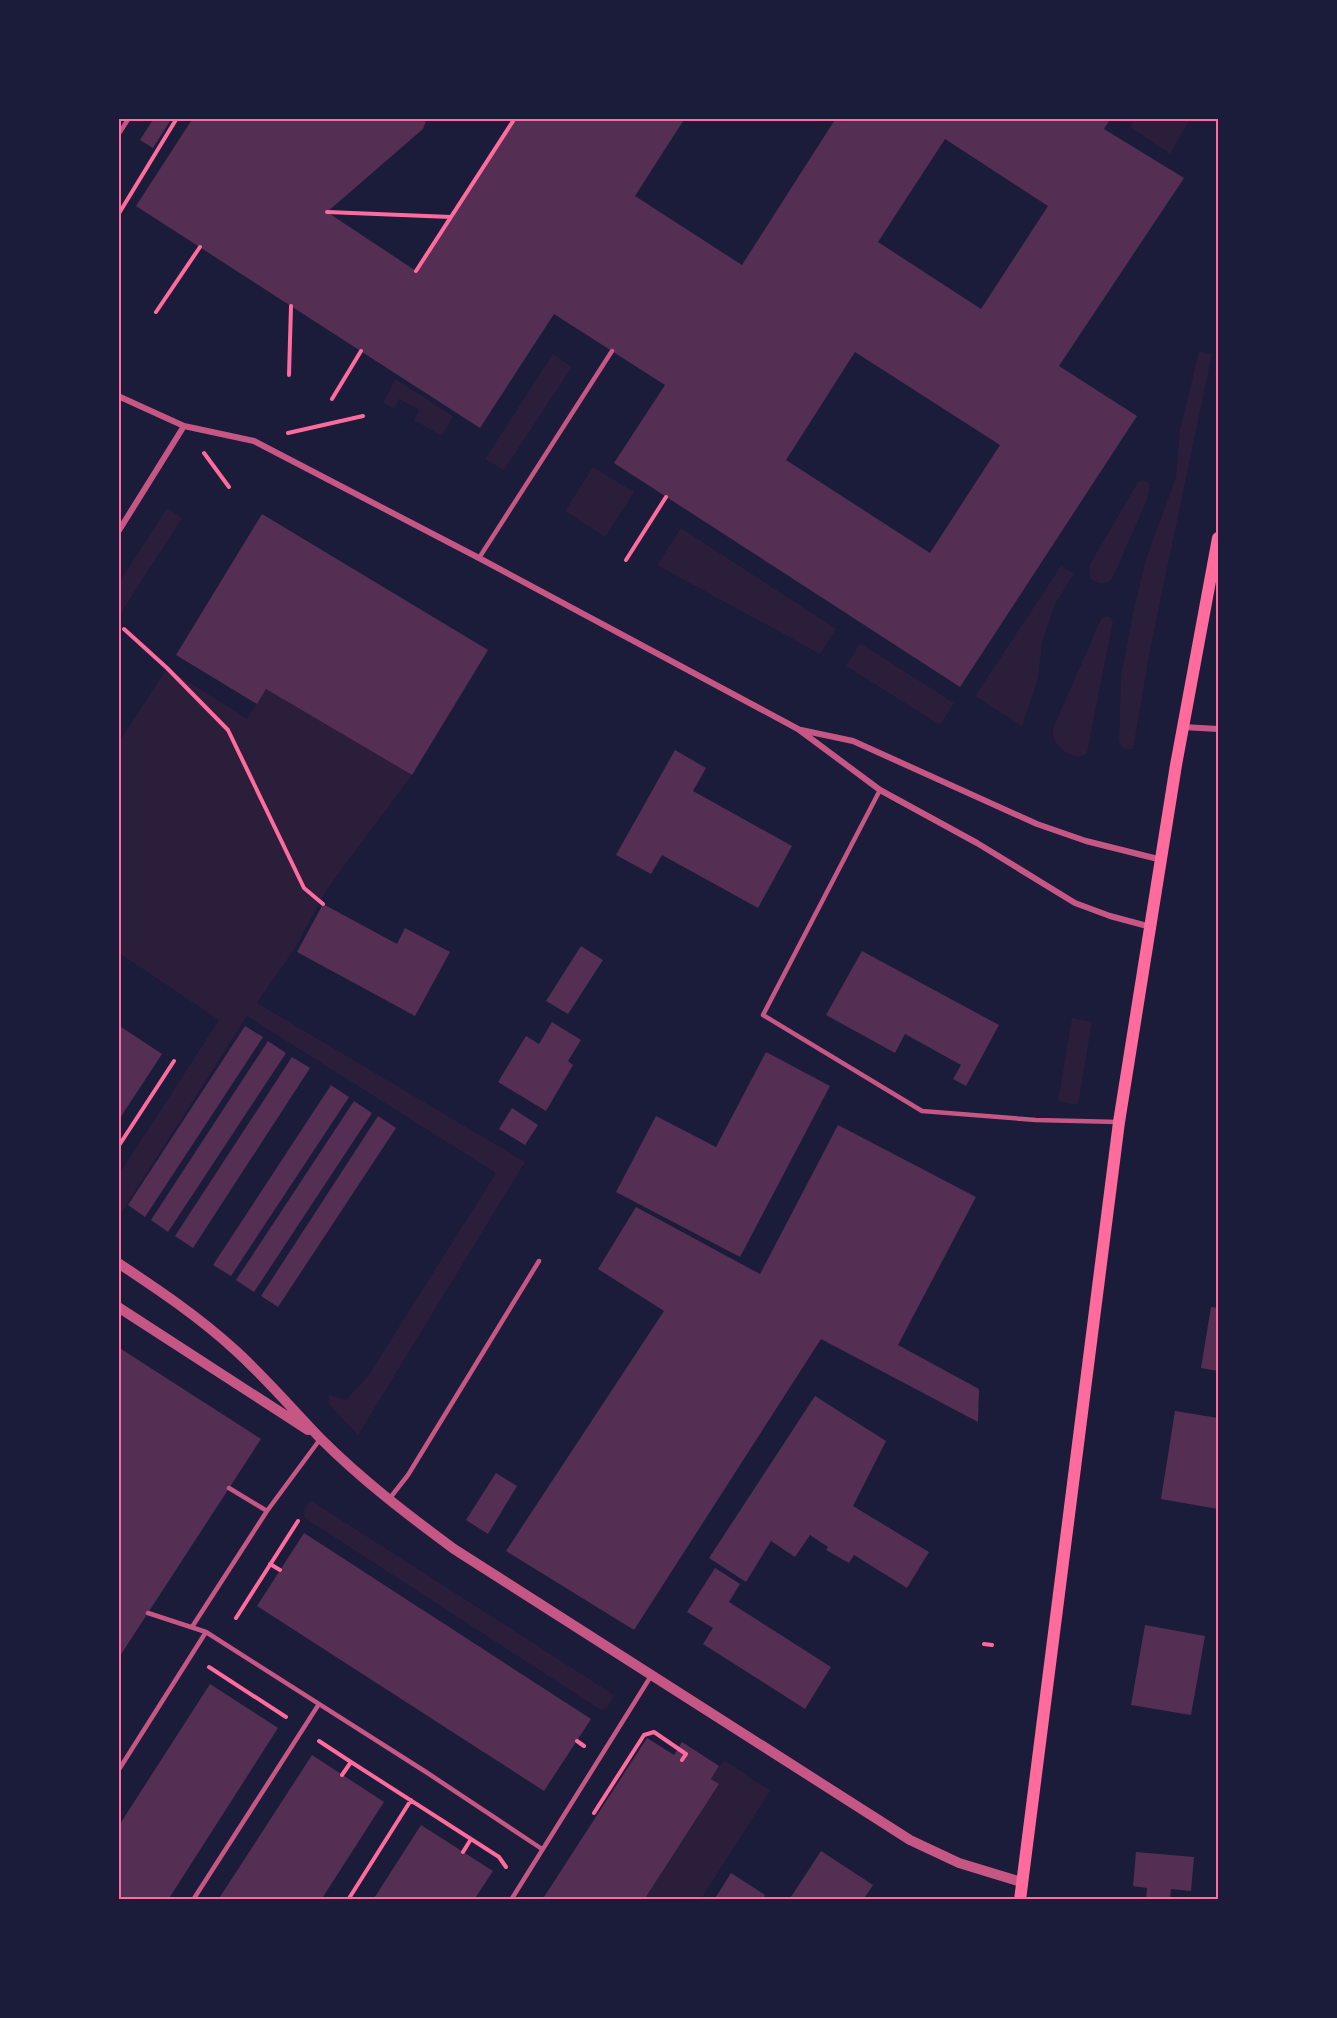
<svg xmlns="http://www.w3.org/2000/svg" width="1337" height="2018" viewBox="0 0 1337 2018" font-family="Signika,sans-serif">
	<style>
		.green { fill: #2a1e3b }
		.building { fill: #542f53; fill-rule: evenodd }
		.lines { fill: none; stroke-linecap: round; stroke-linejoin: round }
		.path { stroke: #ff6b9d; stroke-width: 4 }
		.service { stroke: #c65784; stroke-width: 4.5 }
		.minor { stroke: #c65784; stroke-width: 6 }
		.tertiary { stroke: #c65784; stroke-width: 10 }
		.secondary { stroke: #ff6b9d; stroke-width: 12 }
		.neatline { fill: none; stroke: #ff6b9d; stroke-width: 2 }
	</style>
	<rect width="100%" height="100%" fill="#1b1b3a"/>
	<path class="green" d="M1135,119V118L1190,119L1170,154L1130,127Z
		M1199,351L1212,354L1150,650L1134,744L1132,749C1125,750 1122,748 1119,741L1121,676L1134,609L1145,562L1176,477L1180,430Z
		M553,354L572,367L504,470L485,459Z
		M395,379L453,416L442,436L414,420L419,410L399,399L394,409L383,403Z
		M593,467L634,492L605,537L565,511Z
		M1143,480L1148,482L1150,486L1146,502L1113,577L1107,583H1099L1091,579L1089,572L1090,564L1138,482Z
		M167,508L182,518L119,616V583Z
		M681,528L836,629L820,654L657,565Z
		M1061,566L1074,574L1055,604L1042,642L1038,679L1022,726L975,696Z
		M1105,617H1110L1113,621L1087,753C1078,762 1060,751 1055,741C1052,736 1053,731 1054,726L1101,619Z
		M860,643L954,703L940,725L846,666Z
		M167,668L247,719L266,689L412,775L327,889L295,948L257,1003L525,1162L358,1435L328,1403L329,1395L346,1400L368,1376L496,1173L247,1016L122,1212L119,1210L118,1176L219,1020L119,953V742Z
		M1072,1018L1092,1022L1078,1105L1058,1101Z
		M310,1500L608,1691L614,1696L607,1708L601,1710L305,1518L304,1510Z
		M724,1760L770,1791L701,1899L644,1900L719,1785L711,1779Z"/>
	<path class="building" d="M154,118H172L153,148L140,140Z
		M193,118H427L423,129L327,212L416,271L515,118H685L635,196L742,265L836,118H1111L1104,129L1184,178L1059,366L1137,416L960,687L614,463L665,385L554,314L480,428L136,206ZM945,139L1048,206L981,309L878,242ZM855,352L1000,445L930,553L786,460Z
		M262,514L488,650L412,775L266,689L257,704L176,655Z
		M675,750L706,768L693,791L792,846L758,908L662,855L651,874L616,855Z
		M323,904L397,944L405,928L450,952L415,1016L297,952Z
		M581,946L603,960L568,1014L546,1001Z
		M862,951L999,1025L966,1086L953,1079L961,1065L905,1034L895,1053L826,1015Z
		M552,1022L581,1040L568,1061L573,1065L546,1111L498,1082L526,1036L539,1044Z
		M118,1025L162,1054L118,1121Z
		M245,1026L263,1037L145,1217L128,1205Z
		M268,1041L286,1053L168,1232L151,1220Z
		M766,1052L830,1086L740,1257L616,1192L656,1116L716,1147Z
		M292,1057L310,1068L193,1248L175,1236Z
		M331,1085L349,1097L231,1276L213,1265Z
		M354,1101L372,1113L254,1292L236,1280Z
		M512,1108L538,1125L525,1145L499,1129Z
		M378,1116L396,1128L278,1307L261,1296Z
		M838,1125L976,1197L898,1345L979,1389L978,1422L821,1339L634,1630L506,1551L664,1311L598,1269L636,1207L760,1274Z
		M1211,1307L1218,1308V1371L1201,1368Z
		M118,1347L261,1439L118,1659Z
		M815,1396L886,1441L853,1506L929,1552L907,1588L854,1555L849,1563L826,1550L828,1547L810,1535L795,1557L771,1541L746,1582L709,1558Z
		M1175,1411L1218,1418V1509L1161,1499Z
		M496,1473L517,1486L488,1534L466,1520Z
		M304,1533L591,1719L544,1791L257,1606Z
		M715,1568L740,1584L729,1602L831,1667L805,1709L703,1644L713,1628L687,1612Z
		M1145,1625L1205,1636L1191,1715L1131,1705Z
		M210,1684L278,1728L168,1900H118V1827Z
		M647,1738L674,1755L682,1742L719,1766L711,1779L719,1784L644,1900H548L544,1897Z
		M312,1755L384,1802L321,1900H218Z
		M421,1825L493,1871L474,1900H373Z
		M821,1851L873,1885L863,1900H789Z
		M1136,1852L1194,1857L1191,1891L1171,1889L1170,1900H1146L1147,1888L1133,1886Z
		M731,1873L765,1895L763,1900H714Z"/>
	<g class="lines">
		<path class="path" d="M327,212L451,217
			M118,215L177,118
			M416,271L515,118
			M156,312L200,247
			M289,375L291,306
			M332,399L361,351
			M288,433L363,416
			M204,453L229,487
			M626,560L666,497
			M124,629L167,668L228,730L304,888L323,904
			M118,1147L174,1061
			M270,1564L280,1570
			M236,1618L298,1521
			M984,1644L992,1645
			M209,1667L286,1717
			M319,1741L351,1762
			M577,1741L584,1746
			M342,1775L351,1762L471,1839L463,1852
			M594,1813L644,1735L654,1732L686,1754L682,1760
			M471,1839L499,1857L506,1867
			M348,1900L411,1800"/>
		<path class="service" d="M118,135L129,118
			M479,558L612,351
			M880,790L763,1015L922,1111L1036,1120L1119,1122
			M229,1488L267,1511
			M390,1498L408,1475L539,1261
			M148,1613L206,1632L426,1772L542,1849
			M192,1627L267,1511L321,1438
			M118,1771L206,1632
			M193,1900L319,1704
			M511,1900L651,1676"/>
		<path class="minor" d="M118,396L184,426L254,441L479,558L798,729L880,790L977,843L1075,903L1110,916L1151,927
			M118,532L184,426
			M1183,727L1218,729
			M801,730L853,741L1037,824L1086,841L1162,860"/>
		<path class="tertiary" d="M118,1263C159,1290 199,1317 235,1350C266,1378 292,1409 321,1439C362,1480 408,1515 454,1549L910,1840L959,1863L1021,1882
			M118,1307L308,1430"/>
		<path class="secondary" d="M1020,1900L1119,1122L1176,765L1218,538"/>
	</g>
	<rect width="1337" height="2018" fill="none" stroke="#1b1b3a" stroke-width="240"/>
	<rect x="120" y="120" width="1097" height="1778" class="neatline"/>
</svg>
